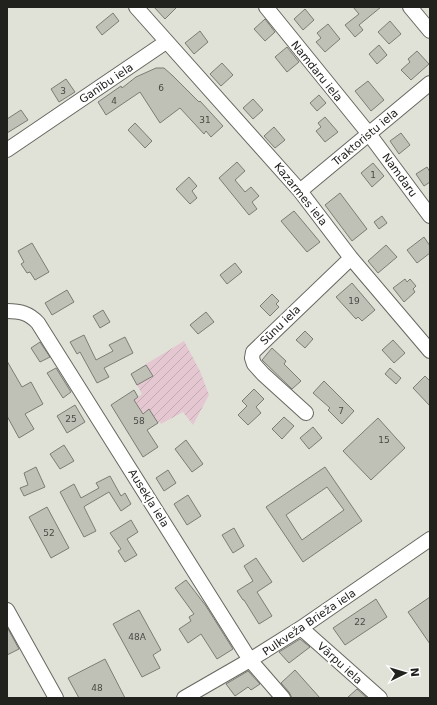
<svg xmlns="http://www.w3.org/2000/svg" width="437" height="705" viewBox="0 0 437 705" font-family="'DejaVu Sans',sans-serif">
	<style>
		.garden { fill: url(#garden-furrows) }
		.building { fill: #bfc1b7; stroke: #7b7d74; fill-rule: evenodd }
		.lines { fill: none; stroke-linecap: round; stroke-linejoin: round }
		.minor-casing { stroke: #66685f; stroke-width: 16 }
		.minor { stroke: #fff; stroke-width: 14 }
		.labels { text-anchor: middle; stroke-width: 4; stroke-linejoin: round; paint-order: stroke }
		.number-label { font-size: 9px; fill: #484a44 }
		.street-label { font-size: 11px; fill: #21221e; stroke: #fff }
	</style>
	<defs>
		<pattern id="garden-furrows" width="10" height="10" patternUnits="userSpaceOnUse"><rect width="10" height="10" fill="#e4c7d1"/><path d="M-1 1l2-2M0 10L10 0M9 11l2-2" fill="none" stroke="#c3abb3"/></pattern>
	</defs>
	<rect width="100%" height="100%" fill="#e0e2d8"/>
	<path class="garden" d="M184,341L200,371L209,395L193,425L183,412L161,424L160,422L158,423L149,410L143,413L134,400L142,394L137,385L152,376L146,364Z"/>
	<path class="building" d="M154,7H177L165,19Z
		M353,7H381L359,25L363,30L355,37L345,25L359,14Z
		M305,9L314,20L303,30L294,19Z
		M113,13L119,21L102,35L96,27Z
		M265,19L275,32L265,41L254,29Z
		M390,21L401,34L389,44L378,32Z
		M328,24L340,39L325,52L316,42L321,38L317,33Z
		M200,31L208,42L194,54L185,43Z
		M379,45L387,55L377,64L369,54Z
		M287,47L299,62L287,72L275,57Z
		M417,51L429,64L411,80L401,70L410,62L408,59Z
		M222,63L233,75L221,86L210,74Z
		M156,68H164L173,76L199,102L200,101L223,126L211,137L206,131L204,134L180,108L160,123L140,92L106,115L98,102L121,86L122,88L136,77Z
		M66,79L75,92L59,102L51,89Z
		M368,81L384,100L371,111L355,91Z
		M319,95L326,103L317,111L310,103Z
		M253,99L263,110L253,119L243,108Z
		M21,110L28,120L7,133V119Z
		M325,117L338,132L325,142L316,131L321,127L318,123Z
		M135,123L152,141L145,148L128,130Z
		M274,127L285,140L275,148L264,136Z
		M401,133L410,145L399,154L390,141Z
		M237,162L245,171L235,180L245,192L251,187L259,196L252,202L257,209L249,215L219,178Z
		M373,163L384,176L372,187L361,173Z
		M427,167L430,172V182L424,186L416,174Z
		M189,177L197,186L192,191L197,198L190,204L176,189Z
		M340,193L367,229L352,241L325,205Z
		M294,211L320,242L307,252L281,221Z
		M382,216L387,223L379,229L374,222Z
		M424,237L430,246V253L417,263L407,250Z
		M32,243L49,272L35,280L30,272L27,273L21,264L24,262L18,251Z
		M386,245L397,257L378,273L368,261Z
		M235,263L242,272L227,284L220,275Z
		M405,279L407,282L410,279L416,286L413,289L415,292L404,302L393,288Z
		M352,283L375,310L362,321L358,317L356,319L336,297Z
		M67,290L74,302L52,315L45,303Z
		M272,294L279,301L276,304L279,307L270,316L260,306Z
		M103,310L110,322L100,328L93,316Z
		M206,312L214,322L198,334L190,325Z
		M305,331L313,339L305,348L296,340Z
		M84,335L96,360L113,351L109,345L125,337L133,353L104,368L109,377L97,383L80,352L77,354L70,342Z
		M393,340L405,353L394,363L382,350Z
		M40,342L50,357L40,362L31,348Z
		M272,348L286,361L284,364L301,381L292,389L262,360Z
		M7,361L22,387L31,382L43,404L25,414L34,429L19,438L7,416Z
		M146,365L153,376L137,385L131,374Z
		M56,368L71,392L63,398L47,373Z
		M390,368L401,378L396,384L385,374Z
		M425,376L430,381V406L413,388Z
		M324,381L354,411L342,424L328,410L330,408L313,393Z
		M254,389L264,399L256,407L261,413L248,425L238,415L247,406L242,401Z
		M134,390L138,397L134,400L143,414L149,409L158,423L147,430L158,447L143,457L111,405Z
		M75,405L85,422L67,433L57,416Z
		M284,417L294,426L282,439L272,429Z
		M378,418L405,448L371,480L343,451Z
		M313,427L322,438L309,449L300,438Z
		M186,440L203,464L192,472L175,449Z
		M64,445L74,461L60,469L50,454Z
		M36,467L45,487L24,496L20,488L28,485L24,473Z
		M325,467L362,521L303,562L266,507ZM327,487L344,510L302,540L286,515Z
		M168,470L176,483L164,491L156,478Z
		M110,476L121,496L125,493L131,504L121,511L109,492L85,506L84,507L96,531L84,537L60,492L74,484L81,498L99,488L96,483Z
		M188,495L201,516L187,525L174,504Z
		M47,507L69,548L51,558L29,517Z
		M131,520L138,532L127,539L137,555L125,562L118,551L121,549L110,533Z
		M234,528L244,546L233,553L222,535Z
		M256,558L272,582L257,592L272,616L259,624L244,600H243L237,591L253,581L244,566Z
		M186,580L206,606L233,649L217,659L201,634L188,643L179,629L191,621L189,617L194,614L175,588Z
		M430,597V644L408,612Z
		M376,599L387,617L345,645L333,628Z
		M139,610L161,650L153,655L160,668L142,677L113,624Z
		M7,627L19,649L7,655Z
		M300,639L310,647L289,663L279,652Z
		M105,659L125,698H79L68,678Z
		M295,670L320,698H292L289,692L281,683Z
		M248,671L260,684L251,690L248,687L235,696L226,684Z
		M357,689L367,698H347Z"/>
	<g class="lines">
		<g class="minor-casing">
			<path id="minor" d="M136,7L300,191L351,258L430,351
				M266,7L369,134L430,216
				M410,7L430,31
				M7,150L166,42
				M300,191L430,83
				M7,311C20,311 29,313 38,323L250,660L283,698
				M306,413L263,374L254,364L252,358L253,352L351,258
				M7,610L56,698
				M301,628L380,698
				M184,698L250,660L301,628L430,539"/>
		</g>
		<use href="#minor" class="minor"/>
	</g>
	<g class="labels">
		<g class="number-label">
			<text x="161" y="91">6</text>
			<text x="63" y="94">3</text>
			<text x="114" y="104">4</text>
			<text x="205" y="123">31</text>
			<text x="373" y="178">1</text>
			<text x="354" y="304">19</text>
			<text x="341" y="414">7</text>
			<text x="71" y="422">25</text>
			<text x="139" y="424">58</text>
			<text x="384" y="443">15</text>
			<text x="49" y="536">52</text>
			<text x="360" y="625">22</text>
			<text x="137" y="640">48A</text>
			<text x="97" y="691">48</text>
		</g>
		<g class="street-label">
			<text transform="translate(317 71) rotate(51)" y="4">Namdaru iela</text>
			<text transform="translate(106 83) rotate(-34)" y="4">Ganību iela</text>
			<text transform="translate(365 137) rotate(-40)" y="4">Traktoristu iela</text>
			<text transform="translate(400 175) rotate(54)" y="4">Namdaru</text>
			<text transform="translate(301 194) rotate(51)" y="4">Kazarmes iela</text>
			<text transform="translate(280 325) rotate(-44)" y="4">Sūnu iela</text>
			<text transform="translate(149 498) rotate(58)" y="4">Ausekļa iela</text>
			<text transform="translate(309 622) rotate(-34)" y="4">Pulkveža Brieža iela</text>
			<text transform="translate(340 663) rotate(42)" y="4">Vārpu iela</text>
		</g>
	</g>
	<rect width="437" height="705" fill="none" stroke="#21221e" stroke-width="16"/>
	<g transform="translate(405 673) rotate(85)" stroke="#ffffff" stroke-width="3" paint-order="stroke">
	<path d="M0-3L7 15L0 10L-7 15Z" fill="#21221e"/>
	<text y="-6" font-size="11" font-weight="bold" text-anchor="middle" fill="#21221e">N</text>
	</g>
</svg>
